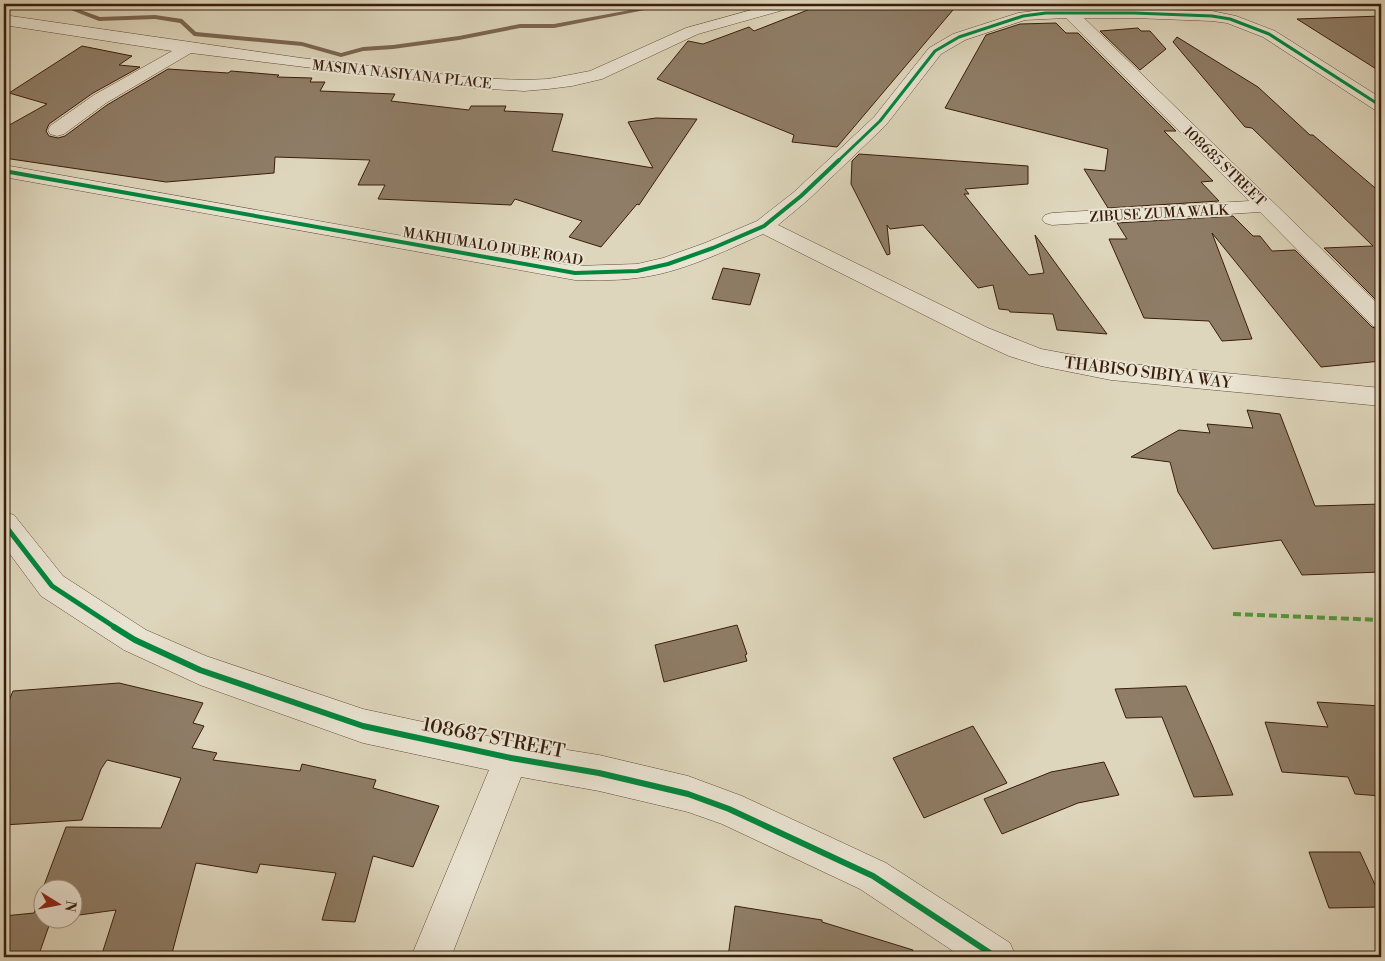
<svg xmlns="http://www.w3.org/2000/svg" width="1385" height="961" viewBox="0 0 1385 961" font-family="'Libre Bodoni',serif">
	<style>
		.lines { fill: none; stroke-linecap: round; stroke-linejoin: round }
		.stream { fill: #7b6650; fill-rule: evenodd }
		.building { fill: #8f7d67; stroke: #3a1d0a }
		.minor-casing { stroke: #634b36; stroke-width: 1 }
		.minor { fill: #eae4d3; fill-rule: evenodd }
		.quiet { stroke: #529a3b; stroke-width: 4; stroke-dasharray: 8 4; stroke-linecap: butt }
		.cycleway-far3-casing { stroke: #eae4d3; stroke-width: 5 }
		.cycleway-far2-casing { stroke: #eae4d3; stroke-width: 6 }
		.cycleway-far1-casing { stroke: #eae4d3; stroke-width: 8 }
		.cycleway-casing { stroke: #eae4d3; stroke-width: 9 }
		.cycleway-far3 { stroke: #00873e; stroke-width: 3 }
		.cycleway-far2 { stroke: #00873e; stroke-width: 4 }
		.cycleway-far1 { stroke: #00873e; stroke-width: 5 }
		.cycleway { stroke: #00873e; stroke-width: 6 }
		.labels { text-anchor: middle; stroke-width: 4; stroke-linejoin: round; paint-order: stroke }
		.far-street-label { font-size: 14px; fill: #3a1d0a; stroke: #eae4d3 }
		.street-label { font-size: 16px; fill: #3a1d0a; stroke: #eae4d3 }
		.near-street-label { font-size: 19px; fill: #3a1d0a; stroke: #eae4d3 }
	</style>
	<rect width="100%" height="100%" fill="#ded6bc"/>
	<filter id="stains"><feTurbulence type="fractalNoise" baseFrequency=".004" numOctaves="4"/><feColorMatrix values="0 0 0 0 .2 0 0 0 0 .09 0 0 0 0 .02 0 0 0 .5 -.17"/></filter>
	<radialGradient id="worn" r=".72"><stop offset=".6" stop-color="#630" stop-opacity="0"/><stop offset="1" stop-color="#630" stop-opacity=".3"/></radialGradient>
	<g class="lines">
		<path class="stream" d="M56,4H64L100,17L155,15L182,19L196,32L302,42L341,53L363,47L393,45L459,36L520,24H554L663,4H675L554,28H520L459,40L393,49L363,51L341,57L302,46L194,36L180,23L155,19L99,21Z"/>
	</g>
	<path class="building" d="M823,4H958L837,147L792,142L794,135L657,79L688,41L703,44L749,27L754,31Z
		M1381,16V72L1297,19Z
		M1056,23L1066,33H1078L1176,131H1164L1213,181L1201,182L1219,201L1108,208L1084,169L1105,171L1108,149L945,108L986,35L1020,24Z
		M1138,28L1141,31H1150L1166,49L1140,70L1100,31Z
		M1177,37L1258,87L1310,135H1313L1381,193V305L1324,248L1373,246L1252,128L1245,127L1173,42Z
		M82,46L132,56L119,65L140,67L93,93L49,124L46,131L49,136L58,138L65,136L107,105L168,69L228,73L231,71L279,75L277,77L312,78L310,82H325L320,91L395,94L391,101L469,110L471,106H506L504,111L563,114L552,151L653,168L628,122L656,118L697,119L639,205L637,204L601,247L569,237L582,221L515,199L511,205L378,199L385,185H358L370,160L275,157L274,173L166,182L4,158V128L47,104L9,93Z
		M859,154L1028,166V184L965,189L969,194H964L1029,275L1044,273L1035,235L1107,334L1057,330L1053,314L1010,312L1009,310L999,309L993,285L978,288L923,225L890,229L887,225L890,254L887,255L851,184L852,161Z
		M1233,216L1253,236H1260L1272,251L1295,250L1372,327L1381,330V361L1321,367L1212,233L1252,339L1222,341L1209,321L1144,318L1109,239H1127L1117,223Z
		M723,268L760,274L750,305L712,299Z
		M1247,410L1280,414L1315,506L1381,504V572L1302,575L1281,540L1213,549L1178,492L1170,462L1131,457L1179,430L1210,433L1207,424L1253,428Z
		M737,625L747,654L745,655L747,661L664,682L655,645Z
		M119,683L203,703L193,723L204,726L192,748L217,753L213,760L300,771L302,764L376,780L373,788L439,806L413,867L373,856L355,922L322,920L336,873L260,864L257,873L196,863L171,957H101L116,910L72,916V888H43L66,827L161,828L181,778L107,760L101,769L82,820L4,825V712L13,691Z
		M1186,686L1212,745L1233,795L1194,797L1162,717L1126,718L1115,689Z
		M1317,702L1381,706V796L1355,794L1348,777L1282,772L1265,722L1328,727Z
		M973,726L1007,783L924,818L893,758Z
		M1104,762L1119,795L1078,803L1002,834L984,799L1051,772Z
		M1309,852H1360L1381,898V907L1329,908Z
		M42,890V918H58L51,920L38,957H4V916L34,913Z
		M735,906L822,920V922L913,950L912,957H728Z"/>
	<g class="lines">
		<g class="minor-casing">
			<path id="minor" d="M773,4H797L794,7L698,34L602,79L572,86L548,89L524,91L475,88L191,53L106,103L64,134L57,136L50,134L48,130L50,126L94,95L172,51L4,25V15L301,58L475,78L524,80L548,79L590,71L686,28Z
				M1055,4H1069L1074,8L1212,11L1236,16L1275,31L1381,98V111L1375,110L1263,37L1227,23L1212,21L1134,18H1084L1381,307V328L1373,326L1260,212L1052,225L1045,223L1042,219L1045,215L1052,213L1249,201L1066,18L1025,20L965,40L941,54L886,125L808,200L778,225L988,328L1041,349L1111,362L1381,388V406L1111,380L1041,366L1009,356L972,339L763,234C723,252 680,273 637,278C616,281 595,280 575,280L4,177V165L543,261L575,266L637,264L663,258L705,243L757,221L794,192L874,117L929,48L953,34L1018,13L1057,8Z
				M4,512L14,515L63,576L146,630L206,656L363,709L511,741L599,755L688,776L742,796L886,863L1010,943L1016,957H962L860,889L722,824L688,812L599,791L521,777L451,957H411L489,770L363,743L200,685L124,650L41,596L4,546Z"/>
		</g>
		<use href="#minor" class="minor"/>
		<path class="quiet" d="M1233,614L1381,620"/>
		<g class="cycleway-far3-casing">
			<path id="cycleway-far3" d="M838,161L880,121L935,51L959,37L1023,16L1046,13H1134L1212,16L1230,19L1269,34L1381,106"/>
		</g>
		<g class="cycleway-far2-casing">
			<path id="cycleway-far2" d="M4,171L575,273L637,271L668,264L713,248L764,226L801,196L839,160"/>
		</g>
		<g class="cycleway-far1-casing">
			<path id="cycleway-far1" d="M4,524L52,586L116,628"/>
		</g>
		<g class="cycleway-casing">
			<path id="cycleway" d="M114,627L135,640L200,670L363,726L511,758L599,773L688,794L729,809L873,876L996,957"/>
		</g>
		<use href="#cycleway-far3" class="cycleway-far3"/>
		<use href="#cycleway-far2" class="cycleway-far2"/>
		<use href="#cycleway-far1" class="cycleway-far1"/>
		<use href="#cycleway" class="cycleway"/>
	</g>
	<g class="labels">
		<g class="far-street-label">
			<text transform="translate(402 74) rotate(6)" y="5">MASINA NASIYANA PLACE</text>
			<text transform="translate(1225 166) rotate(44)" y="5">108685 STREET</text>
			<text transform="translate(1159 213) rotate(-3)" y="5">ZIBUSE ZUMA WALK</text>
			<text transform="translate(493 246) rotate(9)" y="5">MAKHUMALO DUBE ROAD</text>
		</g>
		<g class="street-label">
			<text transform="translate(1148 372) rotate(7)" y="6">THABISO SIBIYA WAY</text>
		</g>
		<g class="near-street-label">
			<text transform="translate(494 737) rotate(11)" y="7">108687 STREET</text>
		</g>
	</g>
	<rect width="1385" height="961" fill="none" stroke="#ded6bc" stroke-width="20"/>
	<rect x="5" y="5" width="1375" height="951" fill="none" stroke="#3a1d0a" stroke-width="2.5"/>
	<rect x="10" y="10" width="1365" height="941" fill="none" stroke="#3a1d0a"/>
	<g transform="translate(58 904) rotate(100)"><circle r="24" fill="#eae4d3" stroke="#a49483"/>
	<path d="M0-4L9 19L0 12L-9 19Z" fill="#8f2418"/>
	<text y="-8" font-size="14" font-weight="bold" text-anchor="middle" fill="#3a1d0a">N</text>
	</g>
	<rect width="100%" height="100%" filter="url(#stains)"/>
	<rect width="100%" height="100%" fill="url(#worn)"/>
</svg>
